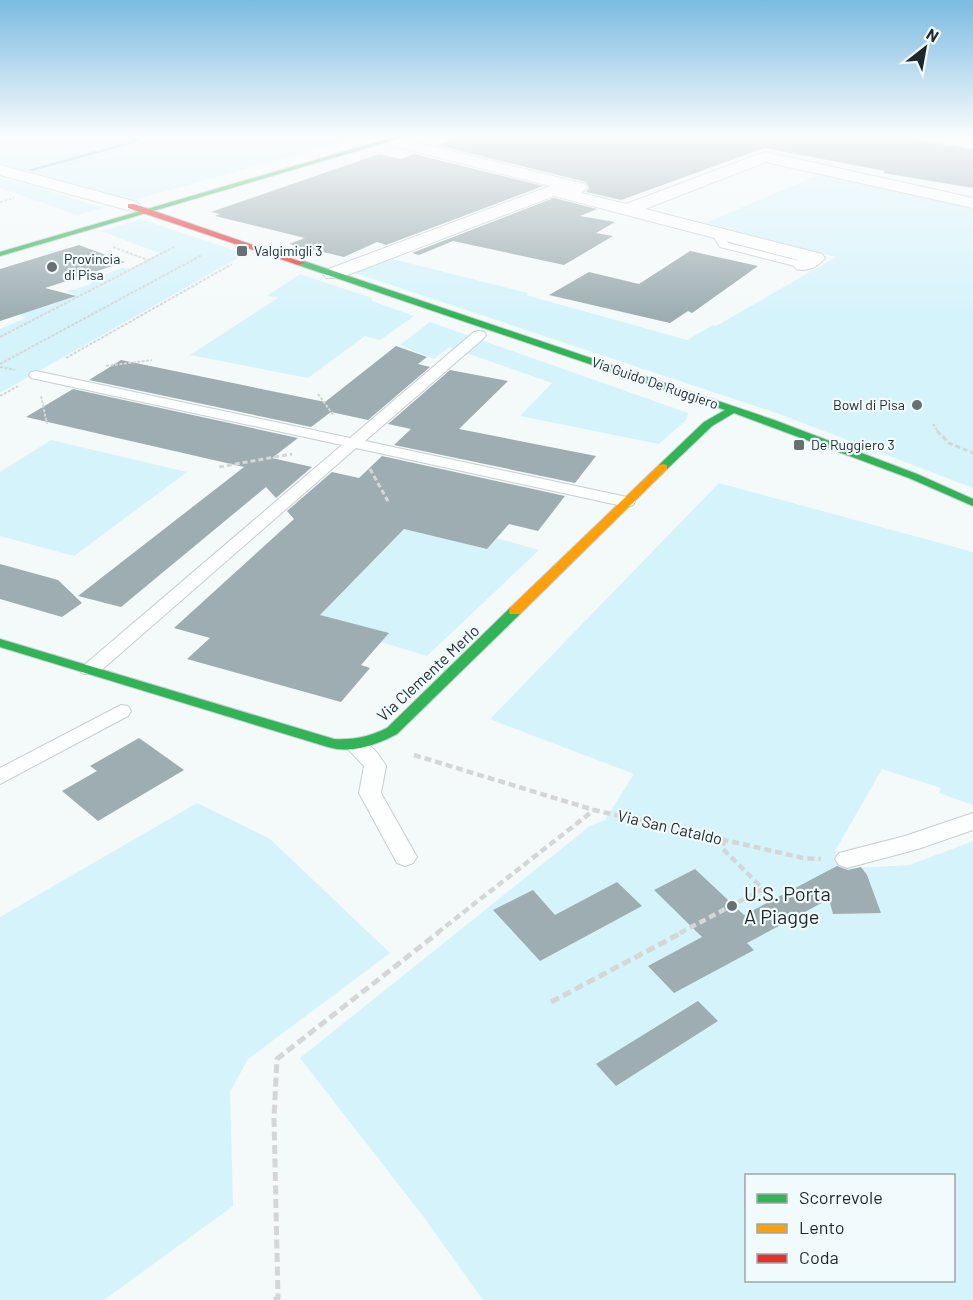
<svg xmlns="http://www.w3.org/2000/svg" width="973" height="1300" viewBox="0 0 973 1300" font-family="Barlow,sans-serif">
	<style>
		.green { fill: #d5f3fb; fill-rule: evenodd }
		.lines { fill: none; stroke-linecap: round; stroke-linejoin: round }
		.stream { fill: #77c3d6; fill-rule: evenodd }
		.building { fill: #9dadb1 }
		.lane-casing { stroke: #c7ced0; stroke-width: 2 }
		.street-casing { stroke: #c7ced0; stroke-width: 2 }
		.fast-casing { stroke: #c7ced0; stroke-width: 2 }
		.slow-casing { stroke: #c7ced0; stroke-width: 2 }
		.jam-casing { stroke: #c7ced0; stroke-width: 2 }
		.path-far3 { stroke: #d5d7d7; stroke-width: 2; stroke-dasharray: 3 1.5; stroke-linecap: butt }
		.path-far2 { stroke: #d5d7d7; stroke-width: 3; stroke-dasharray: 5 3; stroke-linecap: butt }
		.path-far1 { stroke: #d5d7d7; stroke-width: 4.5; stroke-dasharray: 7 4; stroke-linecap: butt }
		.path { stroke: #d5d7d7; stroke-width: 5; stroke-dasharray: 9 4.5; stroke-linecap: butt }
		.lane { fill: #fdfefe; fill-rule: evenodd }
		.street { fill: #fdfefe; fill-rule: evenodd }
		.fast { fill: #30b455; fill-rule: evenodd }
		.slow { fill: #ff9f0a; fill-rule: evenodd }
		.jam { fill: #e5322d; fill-rule: evenodd }
		.poi-dot { fill: #697073; stroke: #f1fafd; stroke-width: 2 }
		.labels { text-anchor: middle; stroke-width: 4.5; stroke-linejoin: round; paint-order: stroke }
		.far-poi-label { font-size: 14px; fill: #1e272a; stroke: #f1fafd; text-anchor: start }
		.far-street-label { font-size: 14px; fill: #1e272a; stroke: #f1fafd }
		.street-label { font-size: 16px; fill: #1e272a; stroke: #f1fafd }
		.near-poi-label { font-size: 20px; fill: #1e272a; stroke: #f1fafd; text-anchor: start }
	</style>
	<rect width="100%" height="100%" fill="#f4f9fa"/>
	<path class="green" d="M0,135H367L134,200L0,164Z
		M823,173L973,209V488L782,415L355,273L393,259L528,293L526,295L687,340L713,325L716,326L836,257L705,223Z
		M0,178L21,182L103,208L77,215L0,188Z
		M141,219L245,254L0,393V329L26,318L20,315L31,309L39,300L51,305L75,295L66,291L89,285L99,276L122,268L130,269L159,253L101,231Z
		M300,274L372,298V301L414,316L380,340L365,336L308,378L190,355L278,298L267,296Z
		M430,322L688,413L686,420L659,444L520,416L552,383L449,347L434,359L400,345Z
		M51,440L187,472L74,556L0,536V472Z
		M719,483L973,552V805L939,793L941,788L882,769L835,851L840,869L910,865L973,841V1300H483L423,1216L300,1058L590,826L605,820L634,774L490,719ZM746,1176H954V1280H746Z
		M404,529L487,549L497,538L539,550L427,656L381,642L320,615Z
		M197,803L270,839L390,953L248,1059L230,1092L233,1206L104,1300H0V917Z"/>
	<g class="lines">
		<path class="stream" d="M142,135H148L132,144L32,171L27,170L128,142Z"/>
	</g>
	<path class="building" d="M465,135H888L973,149V188L883,173L885,171L765,148L621,200L586,192L589,188L586,182L437,145Z
		M379,154L401,159L414,154L543,186L386,245L377,242L344,257L289,244L305,238L215,216L220,214L211,212Z
		M554,198L597,209L580,216L615,222L596,233L613,236L564,265L453,241L419,255L412,253Z
		M79,245L125,262L45,288L76,296L0,321V269Z
		M690,251L758,266L692,313L688,311L670,323L549,295L589,272L639,284Z
		M396,346L427,357L418,364L430,367L368,420L331,412L311,427L89,380L121,360L325,402Z
		M450,370L508,381L459,429L596,456L575,483L394,445L411,429L388,424Z
		M73,389L298,438L272,458L312,467L276,498L266,487L121,607L78,596L244,467L26,417Z
		M382,456L565,496L538,531L509,524L487,549L404,529L320,615L389,633L361,665L370,668L341,702L187,659L210,638L174,628L294,519L287,511L332,472L359,478Z
		M0,564L58,580L82,603L62,617L0,599Z
		M139,738L184,770L98,821L62,791L97,771L90,766Z
		M837,866L848,870L861,867L867,875L881,913L833,914L829,899L747,943L754,950L674,993L648,966L702,937L654,890L695,869L744,915Z
		M617,882L642,906L540,961L493,910L533,890L555,915Z
		M698,1001L718,1021L616,1086L596,1064Z"/>
	<g class="lines">
		<g class="lane-casing">
			<path id="lane" d="M716,230L720,231L728,243L807,263L809,265L803,268L720,247L711,233Z
				M479,331L484,332L486,335L484,338L365,441L627,497L633,499L635,502L633,505L627,507L356,448L97,674H83L80,670L83,666L342,445L36,379L31,378L29,375L31,372L36,371L350,438L474,332Z
				M121,705L128,706L131,711L128,716L0,784V768Z
				M356,739C371,743 378,753 386,766L381,793L417,857L413,863L405,866L397,863L359,793L364,766L345,746L348,741Z
				M973,813V830L918,849L847,868L839,865L835,859L839,853L905,836Z"/>
		</g>
		<g class="street-casing">
			<path id="street" d="M391,136L585,184L587,188L581,193L626,204L765,152L973,198V208L766,162L645,209L822,254L825,258C818,267 807,272 796,269L793,265L798,260L554,196L340,278H326L323,274L326,270L550,186L386,144L383,141Z
				M0,165L137,202L140,206L137,210L131,211L0,175Z"/>
		</g>
		<g class="fast-casing">
			<path id="fast" d="M401,135H411L0,256V252Z
				M298,261H304L774,420L917,474L973,499V506L909,478L734,413L712,426L667,469H659V465L704,422L725,410L298,265Z
				M515,607L521,611L520,614L397,734C376,745 352,754 328,747L0,647V639L334,739C354,740 369,737 387,728L510,608Z"/>
		</g>
		<g class="slow-casing">
			<path id="slow" d="M663,464L667,465V469L520,614H510L509,611L510,608L659,465Z"/>
		</g>
		<g class="jam-casing">
			<path id="jam" d="M128,204H134L305,263L298,265L128,208Z"/>
		</g>
		<path class="path-far3" d="M69,164L145,142L157,135
			M0,202L14,198
			M113,247L148,260
			M0,337L176,246
			M66,358L232,264
			M0,364L202,255
			M106,366L152,360
			M0,367L15,370
			M318,394L334,416
			M0,396L18,386
			M41,396L47,424
			M933,424L938,432"/>
		<path class="path-far2" d="M937,431L949,443L973,453
			M219,467L292,454
			M370,469L389,503"/>
		<path class="path-far1" d="M414,755L594,810L803,858L821,859
			M437,933L594,810
			M680,933L763,889L723,849L724,840"/>
		<path class="path" d="M551,1002L683,932
			M274,1300L278,1298L274,1118L277,1059L439,932"/>
		<use href="#lane" class="lane"/>
		<use href="#street" class="street"/>
		<use href="#fast" class="fast"/>
		<use href="#slow" class="slow"/>
		<use href="#jam" class="jam"/>
	</g>
	<linearGradient id="sky" x2="0" y2="1"><stop stop-color="#7bbae1"/><stop offset="0.43" stop-color="#fafcfd"/><stop offset="1" stop-color="#fafcfd" stop-opacity="0"/></linearGradient>
	<rect width="973" height="317" fill="url(#sky)"/>
	<g class="poi-dot">
		<rect x="236" y="245" width="12" height="12" rx="3"/>
		<circle cx="52" cy="267" r="6"/>
		<circle cx="917" cy="405" r="6"/>
		<rect x="793" y="439" width="12" height="12" rx="3"/>
		<circle cx="732" cy="906" r="6"/>
	</g>
	<g class="labels">
		<g class="far-poi-label">
			<text x="254" y="256">Valgimigli 3</text>
			<text x="64" y="264">Provincia<tspan x="64" dy="16">di Pisa</tspan></text>
			<text x="905" y="410" text-anchor="end">Bowl di Pisa</text>
			<text x="811" y="450">De Ruggiero 3</text>
		</g>
		<g class="far-street-label">
			<text transform="translate(655 383) rotate(19)" y="5">Via Guido De Ruggiero</text>
		</g>
		<g class="street-label">
			<text transform="translate(428 673) rotate(-43)" y="6">Via Clemente Merlo</text>
			<text transform="translate(670 827) rotate(13)" y="6">Via San Cataldo</text>
		</g>
		<g class="near-poi-label">
			<text x="744" y="901">U.S. Porta<tspan x="744" dy="23">A Piagge</tspan></text>
		</g>
	</g>
	<rect x="745" y="1174" width="210" height="108" fill="#f1fafd" stroke="#9da6a9" stroke-width="1.5"/>
	<rect x="757" y="1194" width="30" height="9" fill="#30b455" stroke="#9da6a9" stroke-width="1.5"/>
	<text x="799" y="1204" font-size="18" fill="#1e272a">Scorrevole</text>
	<rect x="757" y="1224" width="30" height="9" fill="#ff9f0a" stroke="#9da6a9" stroke-width="1.5"/>
	<text x="799" y="1234" font-size="18" fill="#1e272a">Lento</text>
	<rect x="757" y="1254" width="30" height="9" fill="#e5322d" stroke="#9da6a9" stroke-width="1.5"/>
	<text x="799" y="1264" font-size="18" fill="#1e272a">Coda</text>
	<g transform="translate(925 48) rotate(31)" stroke="#f1fafd" stroke-width="4.5" paint-order="stroke">
	<path d="M0-4.5L10 22L0 15L-10 22Z" fill="#1e272a"/>
	<text y="-9" font-size="16" font-weight="bold" text-anchor="middle" fill="#1e272a">N</text>
	</g>
</svg>
